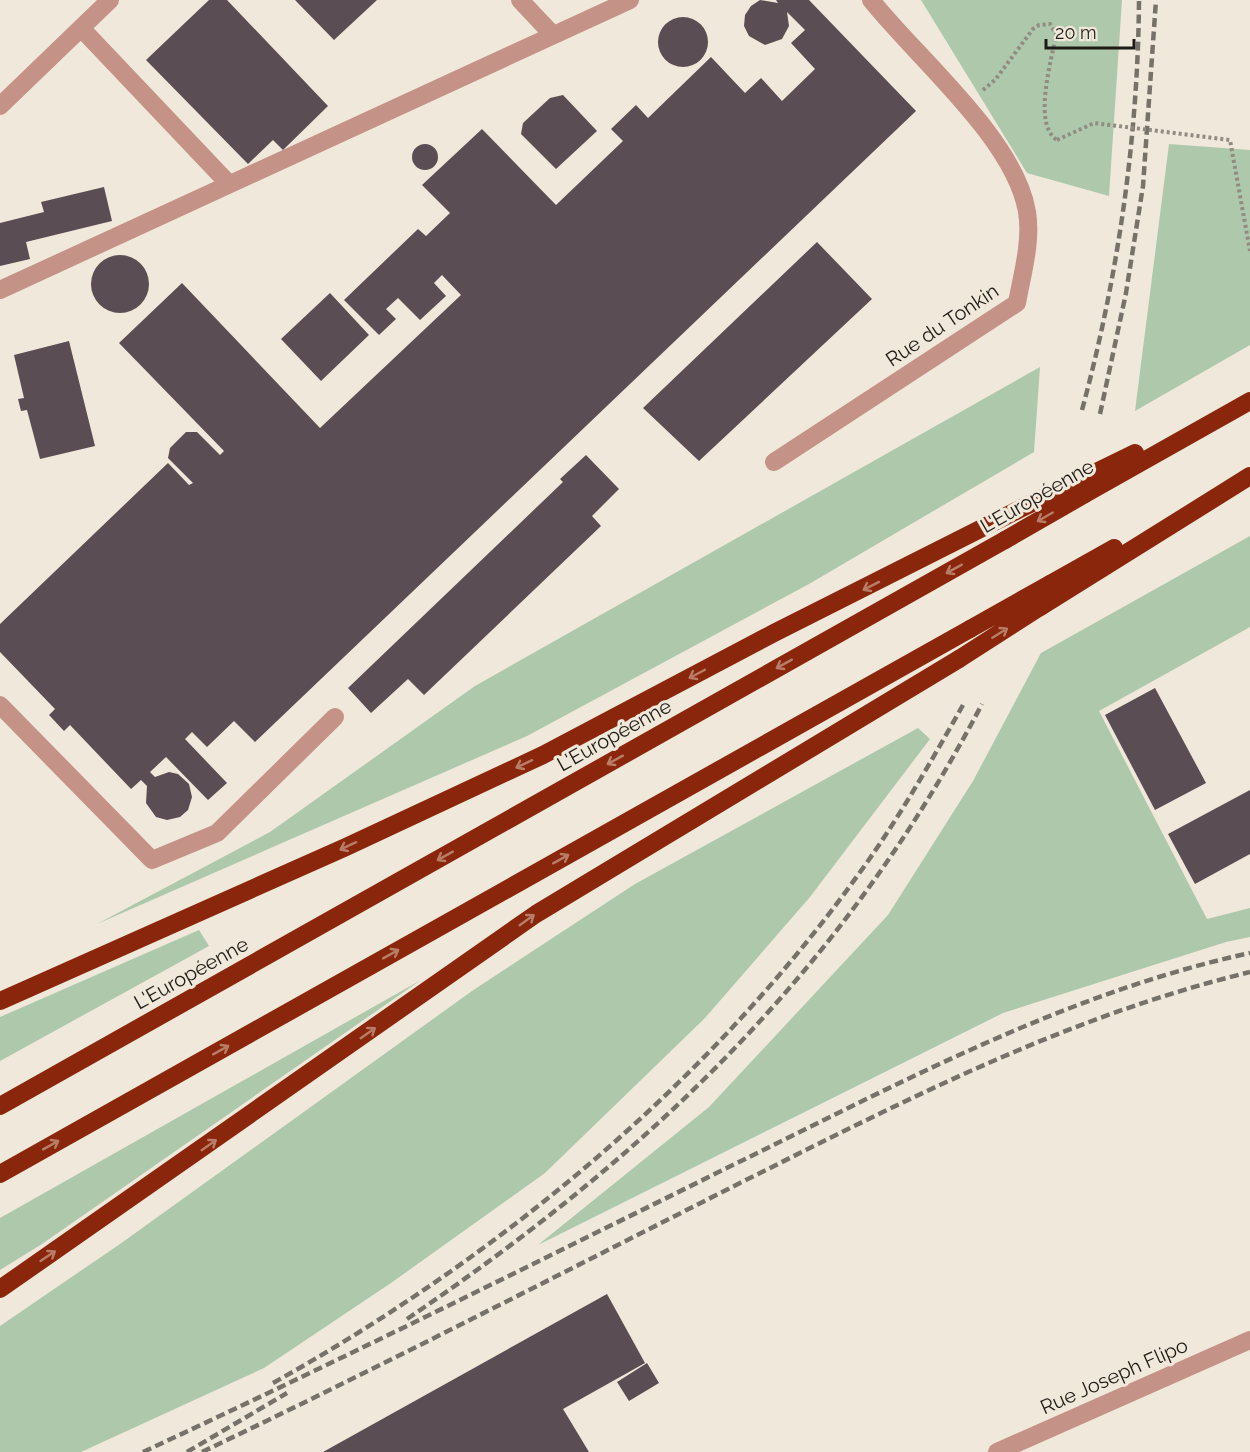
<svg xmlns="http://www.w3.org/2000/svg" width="1250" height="1452" viewBox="0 0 1250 1452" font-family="Raleway,sans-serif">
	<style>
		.green { fill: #aec8ab }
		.building { fill: #5b4d54 }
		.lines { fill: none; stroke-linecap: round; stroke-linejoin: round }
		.path { stroke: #918b81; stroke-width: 4; stroke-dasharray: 3 3; stroke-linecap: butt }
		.minor { stroke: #c49286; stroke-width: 18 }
		.highway { stroke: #8a260b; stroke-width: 18 }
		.rail { stroke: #777269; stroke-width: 4.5; stroke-dasharray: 9 4.5; stroke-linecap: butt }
		.path-bridge { stroke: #918b81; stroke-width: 4; stroke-dasharray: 3 3; stroke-linecap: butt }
		.highway-bridge { stroke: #8a260b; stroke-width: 18 }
		.oneway { stroke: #b87d68 }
		.labels { text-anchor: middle; stroke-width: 6; stroke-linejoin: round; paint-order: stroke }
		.street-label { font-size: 20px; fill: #1e1b16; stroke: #f0e8da }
	</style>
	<rect width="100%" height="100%" fill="#f0e8da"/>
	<path class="green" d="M921,0H1122L1109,196L1027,173Z
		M1169,144L1250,150V345L1135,411Z
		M1040,367L1034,452L809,584L527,736L97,924L270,832L475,686Z
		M1250,536V627L1099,711L1207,919L1250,908V937L1226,942L1003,1013L538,1245L709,1107L888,915L973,781L1041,653Z
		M918,728L930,739L810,897L705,1018L545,1173L391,1283L264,1368L81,1452H0V1326L120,1244L472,991L635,884Z
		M199,930L209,946L0,1061V1017Z
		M421,980L42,1244L0,1270V1218Z"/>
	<path class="building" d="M209,0H227L328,106L283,150L273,140L248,164L146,60Z
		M295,0H377L334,40Z
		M760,0L778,3L776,0H809L916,111L255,742L234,721L207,747L192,732L185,739L227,783L208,800L166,757L150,772L155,777L169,772L178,774L189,784L192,797L188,810L180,817L167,820L156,817L146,803L147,786L141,780L131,789L70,725L64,731L49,715L55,709L0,652V624L168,463L189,485L193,483L168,458L170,448L186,432H197L220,455L224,451L119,343L182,283L320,428L461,295L442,275L434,283L446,296L420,320L398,298L386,309L396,319L379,335L344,300L418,229L426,236L450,213L422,185L482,129L556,205L623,141L611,129L636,105L648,118L711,57L745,93L761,78L782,101L815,69L791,43L805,30L787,12L789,26L782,39L765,45L749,36L744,26L745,15L751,6Z
		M658 42a25 25 0 1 1 50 0a25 25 0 1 1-50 0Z
		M563,95L597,131L556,169L521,134L523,123L550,98Z
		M412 157a13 13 0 1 1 26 0a13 13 0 1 1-26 0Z
		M104,187L112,221L26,242L30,259L0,266V223L44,212L41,202Z
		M817,242L872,299L699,461L643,408Z
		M91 284a29 29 0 1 1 58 0a29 29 0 1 1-58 0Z
		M330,293L369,335L321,381L281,339Z
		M69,341L95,446L40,459L27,410L21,411L18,399L24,398L14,355Z
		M586,455L619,489L592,516L601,526L424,695L408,679L371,713L348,688L563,482L560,479Z
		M1155,688L1206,783L1155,810L1105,715Z
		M1250,790V854L1195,884L1168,834Z
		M607,1294L645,1363L563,1409L589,1452H323Z
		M647,1363L659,1383L629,1401L617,1382Z"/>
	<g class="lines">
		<path class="path" d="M983,90L995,80L1033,29L1039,25L1050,24L1056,34C1052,60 1032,124 1057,140"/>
		<path class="minor" d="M520,0L553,35
			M81,28L229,184
			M0,106L110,0
			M0,290L630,0
			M774,462L1017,303C1022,275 1032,241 1027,212C1015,139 917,58 871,0
			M0,705L152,860L217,833L335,717
			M997,1452L1250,1340"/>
		<path class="highway" d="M1094,473L1135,453
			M1085,494L1250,401
			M1050,584L1114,548
			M1040,607L1250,476
			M0,1001L346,847L543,755L774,633L1016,511
			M0,1106L1005,540
			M0,1174L970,629
			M0,1289L536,914L959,659"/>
		<path class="rail" d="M1082,410C1118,277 1138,138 1139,0
			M1100,414L1126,293L1143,186L1156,0
			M407,1319C652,1153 844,968 982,704
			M273,1383C504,1254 715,1078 868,861C903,811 933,758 963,705
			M143,1452C343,1359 539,1261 737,1163C902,1082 1069,992 1250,953
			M187,1452L287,1393
			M202,1452C384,1365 562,1273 742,1182C910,1098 1066,1017 1250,972"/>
		<path class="path-bridge" d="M1057,140L1094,123L1230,140L1250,251"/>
		<path class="highway-bridge" d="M1016,511L1094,473
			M1005,540L1085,494
			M970,629L1050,584
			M959,659L1040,607"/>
	</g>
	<defs><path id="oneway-shaft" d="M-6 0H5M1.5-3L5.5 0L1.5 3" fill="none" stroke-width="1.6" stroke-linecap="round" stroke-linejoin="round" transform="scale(1.5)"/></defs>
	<g class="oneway">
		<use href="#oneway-shaft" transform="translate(1045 517) rotate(150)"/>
		<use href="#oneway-shaft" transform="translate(954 569) rotate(151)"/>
		<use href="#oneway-shaft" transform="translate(871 586) rotate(153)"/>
		<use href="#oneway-shaft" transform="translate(1000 633) rotate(-32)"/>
		<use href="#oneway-shaft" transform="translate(784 664) rotate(151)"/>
		<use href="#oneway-shaft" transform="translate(697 674) rotate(152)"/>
		<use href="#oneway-shaft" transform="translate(615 760) rotate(151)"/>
		<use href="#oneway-shaft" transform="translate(524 764) rotate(155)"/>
		<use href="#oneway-shaft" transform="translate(348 846) rotate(155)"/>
		<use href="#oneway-shaft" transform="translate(445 856) rotate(151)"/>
		<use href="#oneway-shaft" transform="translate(561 859) rotate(-29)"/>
		<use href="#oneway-shaft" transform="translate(527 920) rotate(-36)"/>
		<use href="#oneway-shaft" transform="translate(391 954) rotate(-29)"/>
		<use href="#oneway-shaft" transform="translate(368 1033) rotate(-35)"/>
		<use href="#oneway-shaft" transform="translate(221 1050) rotate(-29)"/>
		<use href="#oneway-shaft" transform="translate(51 1145) rotate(-29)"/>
		<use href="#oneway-shaft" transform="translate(209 1145) rotate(-35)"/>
		<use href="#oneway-shaft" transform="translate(48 1256) rotate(-34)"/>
	</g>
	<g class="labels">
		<g class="street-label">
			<text transform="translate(942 325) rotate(-34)" y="7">Rue du Tonkin</text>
			<text transform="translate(1037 496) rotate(-30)" y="7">L'Européenne</text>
			<text transform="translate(614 735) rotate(-29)" y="7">L'Européenne</text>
			<text transform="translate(191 973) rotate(-29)" y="7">L'Européenne</text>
			<text transform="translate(1114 1376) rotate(-24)" y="7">Rue Joseph Flipo</text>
		</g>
	</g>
	<path d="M1046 39v9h88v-9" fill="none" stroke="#1e1b16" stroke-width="3"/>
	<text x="1055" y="39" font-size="18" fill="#1e1b16" stroke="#f0e8da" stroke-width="4.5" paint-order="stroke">20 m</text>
</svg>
